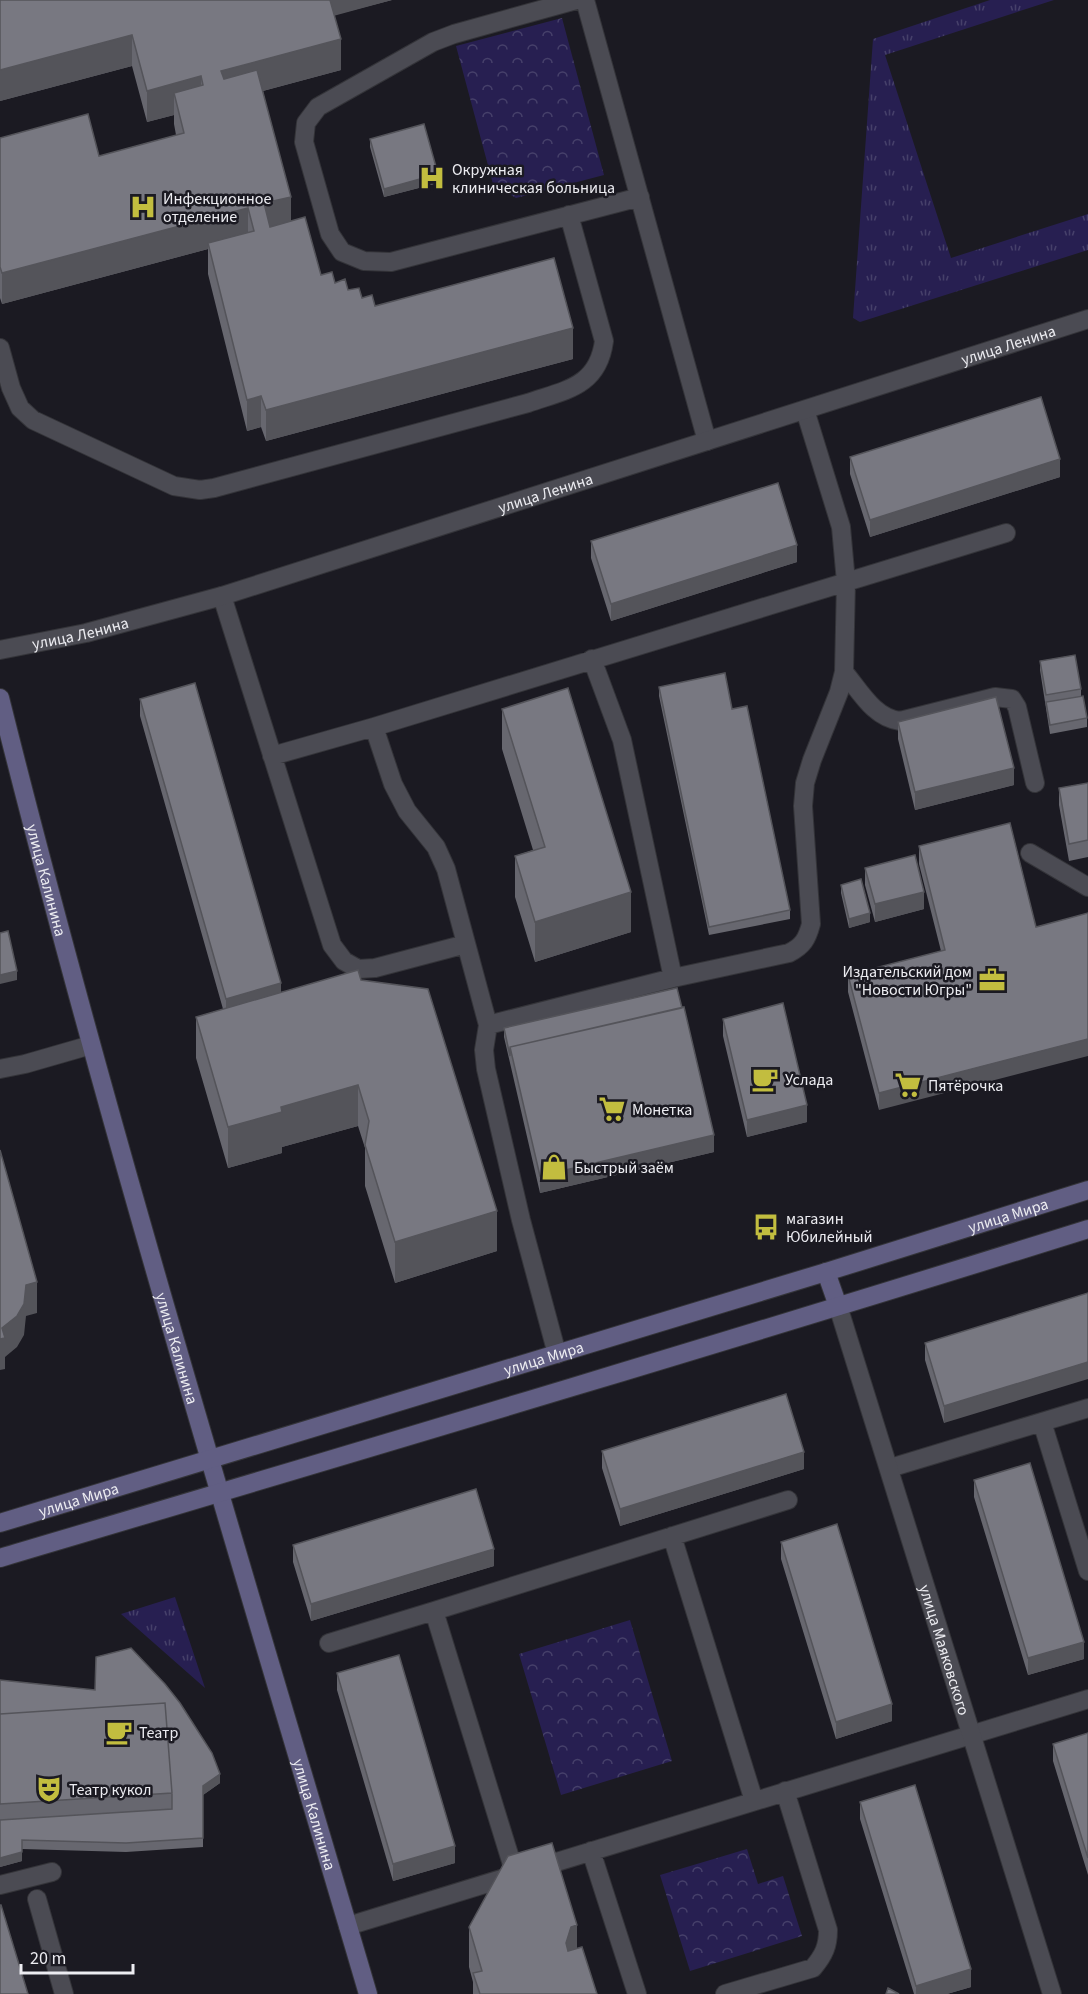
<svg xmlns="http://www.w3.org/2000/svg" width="1088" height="1994" viewBox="0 0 1088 1994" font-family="'Source Sans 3',sans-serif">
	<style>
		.grass { fill: url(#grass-tufts) }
		.park { fill: url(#park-crowns) }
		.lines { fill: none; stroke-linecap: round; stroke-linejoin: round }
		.service-casing { stroke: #343439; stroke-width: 20 }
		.minor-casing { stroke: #343439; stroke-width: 20 }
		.tertiary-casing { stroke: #343439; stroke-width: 20 }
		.secondary-casing { stroke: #343439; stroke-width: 20 }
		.service { stroke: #4b4b53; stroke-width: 18 }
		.minor { stroke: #4b4b53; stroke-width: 18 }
		.tertiary { stroke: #4b4b53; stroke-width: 18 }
		.secondary { stroke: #615e83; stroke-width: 18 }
		.wall { fill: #67676f }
		.shaded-wall { fill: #54545a }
		.building { fill: #787881; stroke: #54545a; stroke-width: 1.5 }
		.labels { text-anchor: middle; stroke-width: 5; stroke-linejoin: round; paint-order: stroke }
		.poi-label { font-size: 16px; fill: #ececf1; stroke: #1b1a22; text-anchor: start }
		.street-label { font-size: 16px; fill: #ececf1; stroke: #1b1a22 }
	</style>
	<defs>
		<pattern id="grass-tufts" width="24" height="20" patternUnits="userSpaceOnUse" patternTransform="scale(1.5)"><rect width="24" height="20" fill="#271f51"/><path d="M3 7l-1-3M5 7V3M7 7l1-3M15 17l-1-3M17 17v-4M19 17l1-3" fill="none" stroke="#46406a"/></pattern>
		<pattern id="park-crowns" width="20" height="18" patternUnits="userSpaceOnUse" patternTransform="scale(1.5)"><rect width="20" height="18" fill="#271f51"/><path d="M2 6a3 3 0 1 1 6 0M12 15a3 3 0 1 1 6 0" fill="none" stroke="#46406a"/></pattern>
	</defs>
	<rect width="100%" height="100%" fill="#1b1a22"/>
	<path class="grass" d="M990,0H1054L885,55L951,258L1088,214V250L860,322L853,318L873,39Z
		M175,1597L205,1688L121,1614Z"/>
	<path class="park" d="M562,18L604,175L516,198L493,184L456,46Z
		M630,1620L672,1761L561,1795L519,1654Z
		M747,1849L758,1884L783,1876L802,1936L690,1971L660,1875Z"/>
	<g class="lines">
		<g class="service-casing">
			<path id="service" d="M576,0L454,34L433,42L318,107L306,123L304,142L330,234L342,252L364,261L391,262L640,197
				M585,0L707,441
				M0,348L11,388L20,408L33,420L174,486L200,490L214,488L528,403C565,390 598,387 604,341L569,215
				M222,596L332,945L344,961L358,969L375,968L466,944
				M592,659L622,740L673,978
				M844,672C860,691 874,718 900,721L995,697L1012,699L1017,707L1035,783
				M374,727L393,784L407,811L436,847L446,869L488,1025
				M272,756L374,727L1006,533
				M1030,853L1088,887
				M0,1069L25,1064L91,1045
				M557,1354L521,1220L486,1069L484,1050L488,1025L673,978L789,953C803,946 807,939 811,924L803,806L805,783L812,760L839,692L844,672L846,582L841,527L805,410
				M1042,1422L1088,1571
				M890,1468L1088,1408
				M672,1536L754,1801
				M434,1611L515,1874
				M329,1643L434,1611L788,1500
				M591,1851L637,1994
				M0,1885L52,1872
				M37,1899L64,1994
				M348,1926L1088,1699
				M725,1994L813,1968C824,1955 828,1946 828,1930L785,1791"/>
		</g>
		<g class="minor-casing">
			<g id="minor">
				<path id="s1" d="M838,1306L1052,1994"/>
			</g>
		</g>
		<g class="tertiary-casing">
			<g id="tertiary">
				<path id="s2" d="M0,650L86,633L222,596L1088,319"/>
			</g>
		</g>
		<g class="secondary-casing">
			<g id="secondary">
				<path id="s3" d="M0,698C109,1134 241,1563 368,1994"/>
				<path d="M826,1272L838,1306"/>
				<path id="s4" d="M0,1523L826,1272L1088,1190"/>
				<path d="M0,1558C363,1450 727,1342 1088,1229"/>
			</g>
		</g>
		<use href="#service" class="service"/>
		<use href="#minor" class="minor"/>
		<use href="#tertiary" class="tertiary"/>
		<use href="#secondary" class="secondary"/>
	</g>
	<path class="wall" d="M0,0H392L334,15L341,70L263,91L291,221L321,275L375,306L573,359L266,441L261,427L247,431L208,274V249L2,304L0,298V138L99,156L176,135L174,124V115L147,122L132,66L0,101Z
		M370,139L438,183L384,197L370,147Z
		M850,457L1060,477L870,537L850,474Z
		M591,541L797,562L611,621L591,558Z
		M1040,661L1081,689V696L1087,718V727L1050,734L1040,670Z
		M659,687L732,709L790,910V919L709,935L659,696Z
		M140,699L281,992L361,980L497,1251L395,1283L365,1186V1148L358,1126L282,1147V1153L228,1168L196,1058V1017L223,1009L140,716Z
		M502,709L631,932L535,962L515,897V856L533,850L502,749Z
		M898,722L1014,785L915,810L898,739Z
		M1088,783V857L1069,861L1059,805V788Z
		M1010,823L879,1110L848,992V975L941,951L919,864V846Z
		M865,868L924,909L875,922L865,885Z
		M841,885L870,922L849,928L841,893Z
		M682,1008L714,1152L540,1193L504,1037V1028Z
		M723,1019L807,1122L747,1137L723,1036Z
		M1088,1293L944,1423L925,1360V1343Z
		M602,1451L804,1469L620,1526L602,1468Z
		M974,1480L1084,1659L1028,1675L974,1497Z
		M781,1542L892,1721L836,1739L781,1559Z
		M293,1545L494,1566L311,1621L293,1562Z
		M337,1673L455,1863L393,1881L337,1690Z
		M0,1680L220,1783L203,1795V1847L126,1852L22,1849V1861L0,1867Z
		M1088,1733V1875L1053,1761V1744Z
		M860,1802L971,1987L947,1994H914L860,1819Z
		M469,1927L577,1949L597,1994H473V1982L469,1967Z"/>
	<path class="shaded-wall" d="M326,0H392L326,18Z
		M132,35V66L0,101V70Z
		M341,39V70L221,102V71Z
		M201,76V107L174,93V115L147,122V91Z
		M438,174V183L384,197V189Z
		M291,197V228L264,235V203Z
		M248,208V239L208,243V249L2,304V273Z
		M573,328V359L266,441V410Z
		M261,396V427L247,431V400Z
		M1060,459V477L870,537V520Z
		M797,545V562L611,621V604Z
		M1014,768V785L915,810V792Z
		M631,892V932L535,962V922Z
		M924,892V909L875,922V904Z
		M870,913V922L849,928V919Z
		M17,971V980L0,984V975Z
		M281,983V1001L226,1017V999Z
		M1088,1039V1056L879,1110V1093Z
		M358,1085V1126L282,1147V1153L228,1168V1127L281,1107Z
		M807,1105V1122L747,1137V1120Z
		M714,1135V1152L540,1193V1176Z
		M497,1211V1251L395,1283V1242Z
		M37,1282V1313L26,1316L24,1335L17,1347L5,1357V1369L0,1370V1339L2,1328L26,1285Z
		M1088,1362V1379L944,1423V1406Z
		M804,1452V1469L620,1526V1509Z
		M494,1549V1566L311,1621V1604Z
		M1084,1642V1659L1028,1675V1658Z
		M892,1704V1721L836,1739V1722Z
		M220,1774V1783L203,1795V1847V1786Z
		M22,1840V1861L0,1867V1858Z
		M455,1846V1863L393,1881V1864Z
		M577,1925V1965L571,1967L566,1943L571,1927Z
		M971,1969V1987L947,1994H916V1986Z"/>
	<path class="building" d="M0,0H330L341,39L221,71L224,79L257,70L291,197L264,203L270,227L305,217L321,275L332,272L335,283L345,279L348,290L359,288L362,298L372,295L375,306L554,258L573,328L266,410L261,396L247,400L208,243L254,231L248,208L2,273L0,267V138L88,114L99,156L184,133L174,93L203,85L201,76L147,91L132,35L0,70Z
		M424,124L438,174L384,189L370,139Z
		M1041,397L1060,459L870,520L850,457Z
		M778,483L797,545L611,604L591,541Z
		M1075,655L1081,689L1046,695L1040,661Z
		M725,673L732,709L747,706L790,910L709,927L659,687Z
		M195,683L281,983L226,999L140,699Z
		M568,688L631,892L535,922L515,856L545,847L502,709Z
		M1083,696L1087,718L1050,725L1046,702Z
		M996,697L1014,768L915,792L898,722Z
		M1088,783V840L1069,844L1059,788Z
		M1010,823L1036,927L1088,913V1039L879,1093L848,975L945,950L919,846Z
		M915,855L924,892L875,904L865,868Z
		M861,879L870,913L849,919L841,885Z
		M8,931L17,971L0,975V933Z
		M358,970L361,980L428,989L497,1211L395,1242L365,1145L369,1121L358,1085L281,1107L282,1112L228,1127L196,1017Z
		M677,988L682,1008L510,1047V1056L504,1028Z
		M783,1003L807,1105L747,1120L723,1019Z
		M684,1007L714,1135L540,1176L510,1047Z
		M0,1150L37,1282L26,1285L24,1304L17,1316L2,1328L5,1338L0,1339Z
		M1088,1293V1362L944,1406L925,1343Z
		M786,1394L804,1452L620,1509L602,1451Z
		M1030,1463L1084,1642L1028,1658L974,1480Z
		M476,1489L494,1549L311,1604L293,1545Z
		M837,1524L892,1704L836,1722L781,1542Z
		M131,1648L165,1684L180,1703L212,1753L220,1774L203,1786V1838L126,1843L22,1840V1852L0,1858V1820L172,1809V1793L165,1703L0,1714V1680L95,1690L96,1657Z
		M399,1655L455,1846L393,1864L337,1673Z
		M165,1703L172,1793L0,1804V1714Z
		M1088,1733V1858L1053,1744Z
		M915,1785L971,1969L916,1986L860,1802Z
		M552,1843L577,1925L571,1927L566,1943L568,1951L582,1947L597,1994H480L473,1973L482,1971L469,1927L508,1856Z
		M0,1905H1L28,1994H0Z
		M888,1988L899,1994H886Z"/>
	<defs>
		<g id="hospital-bare" transform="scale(2.07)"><path d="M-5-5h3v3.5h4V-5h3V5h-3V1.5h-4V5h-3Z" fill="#c2bd3f" stroke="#1b1a22" stroke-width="2.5" paint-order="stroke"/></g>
		<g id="office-bare" transform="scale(2.07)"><path d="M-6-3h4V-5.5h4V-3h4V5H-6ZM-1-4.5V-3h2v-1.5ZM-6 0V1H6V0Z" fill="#c2bd3f" stroke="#1b1a22" stroke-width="2.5" paint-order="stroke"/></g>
		<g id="cafe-bare" transform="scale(2.07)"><path d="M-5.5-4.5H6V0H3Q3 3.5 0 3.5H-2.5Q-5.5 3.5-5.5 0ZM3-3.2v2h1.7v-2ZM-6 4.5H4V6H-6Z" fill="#c2bd3f" stroke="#1b1a22" stroke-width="2.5" paint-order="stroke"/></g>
		<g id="supermarket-bare" transform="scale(2.07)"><path d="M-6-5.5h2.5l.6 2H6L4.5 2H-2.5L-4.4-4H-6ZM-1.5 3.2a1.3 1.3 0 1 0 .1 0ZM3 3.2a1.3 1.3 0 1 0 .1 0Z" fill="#c2bd3f" stroke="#1b1a22" stroke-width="2.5" paint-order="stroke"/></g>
		<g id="shop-bare" transform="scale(2.07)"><path d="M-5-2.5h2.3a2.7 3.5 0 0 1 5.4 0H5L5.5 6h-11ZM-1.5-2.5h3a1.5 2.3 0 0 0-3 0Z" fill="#c2bd3f" stroke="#1b1a22" stroke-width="2.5" paint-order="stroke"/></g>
		<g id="bus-bare" transform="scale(2.07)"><path d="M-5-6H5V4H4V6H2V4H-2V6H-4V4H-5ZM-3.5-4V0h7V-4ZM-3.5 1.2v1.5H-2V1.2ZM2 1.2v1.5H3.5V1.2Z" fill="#c2bd3f" stroke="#1b1a22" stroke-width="2.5" paint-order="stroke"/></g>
		<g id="theatre-bare" transform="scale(2.07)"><path d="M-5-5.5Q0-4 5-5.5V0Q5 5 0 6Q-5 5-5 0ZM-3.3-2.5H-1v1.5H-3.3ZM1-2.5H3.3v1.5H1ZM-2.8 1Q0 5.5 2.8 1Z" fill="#c2bd3f" stroke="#1b1a22" stroke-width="2.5" paint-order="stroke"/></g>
	</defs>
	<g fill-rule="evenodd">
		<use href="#hospital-bare" x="432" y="178"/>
		<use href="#hospital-bare" x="143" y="207"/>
		<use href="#office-bare" x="992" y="980"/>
		<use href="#cafe-bare" x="765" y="1079"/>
		<use href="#supermarket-bare" x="908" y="1085"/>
		<use href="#supermarket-bare" x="612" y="1109"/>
		<use href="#shop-bare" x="554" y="1167"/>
		<use href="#bus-bare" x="766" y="1227"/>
		<use href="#cafe-bare" x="119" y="1732"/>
		<use href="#theatre-bare" x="49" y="1789"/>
	</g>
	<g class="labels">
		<g class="poi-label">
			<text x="452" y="175">Окружная<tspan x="452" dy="18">клиническая больница</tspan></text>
			<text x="163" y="204">Инфекционное<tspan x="163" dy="18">отделение</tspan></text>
			<text x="972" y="977" text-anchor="end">Издательский дом<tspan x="972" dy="18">"Новости Югры"</tspan></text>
			<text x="785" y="1085">Услада</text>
			<text x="928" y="1091">Пятёрочка</text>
			<text x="632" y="1115">Монетка</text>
			<text x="574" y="1173">Быстрый заём</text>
			<text x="786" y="1224">магазин<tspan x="786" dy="18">Юбилейный</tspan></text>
			<text x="139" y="1738">Театр</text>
			<text x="69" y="1795">Театр кукол</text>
		</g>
		<g class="street-label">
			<text dy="6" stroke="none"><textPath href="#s2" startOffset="1054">улица Ленина</textPath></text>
			<text dy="6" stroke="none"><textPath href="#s2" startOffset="568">улица Ленина</textPath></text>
			<text dy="6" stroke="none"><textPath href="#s2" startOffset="82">улица Ленина</textPath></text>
			<text dy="6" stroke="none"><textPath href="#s3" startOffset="188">улица Калинина</textPath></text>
			<text dy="6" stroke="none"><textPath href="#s4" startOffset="1054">улица Мира</textPath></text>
			<text dy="6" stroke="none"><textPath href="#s3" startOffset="674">улица Калинина</textPath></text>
			<text dy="6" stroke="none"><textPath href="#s4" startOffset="568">улица Мира</textPath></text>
			<text dy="6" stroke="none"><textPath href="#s4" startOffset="82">улица Мира</textPath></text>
			<text dy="6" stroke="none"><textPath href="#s1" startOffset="360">улица Маяковского</textPath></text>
			<text dy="6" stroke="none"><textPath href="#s3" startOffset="1160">улица Калинина</textPath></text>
		</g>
	</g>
	<path d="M21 1964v9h112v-9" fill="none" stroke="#ececf1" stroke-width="3"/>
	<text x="30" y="1964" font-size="18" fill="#ececf1" stroke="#1b1a22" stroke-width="4.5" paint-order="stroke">20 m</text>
</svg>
